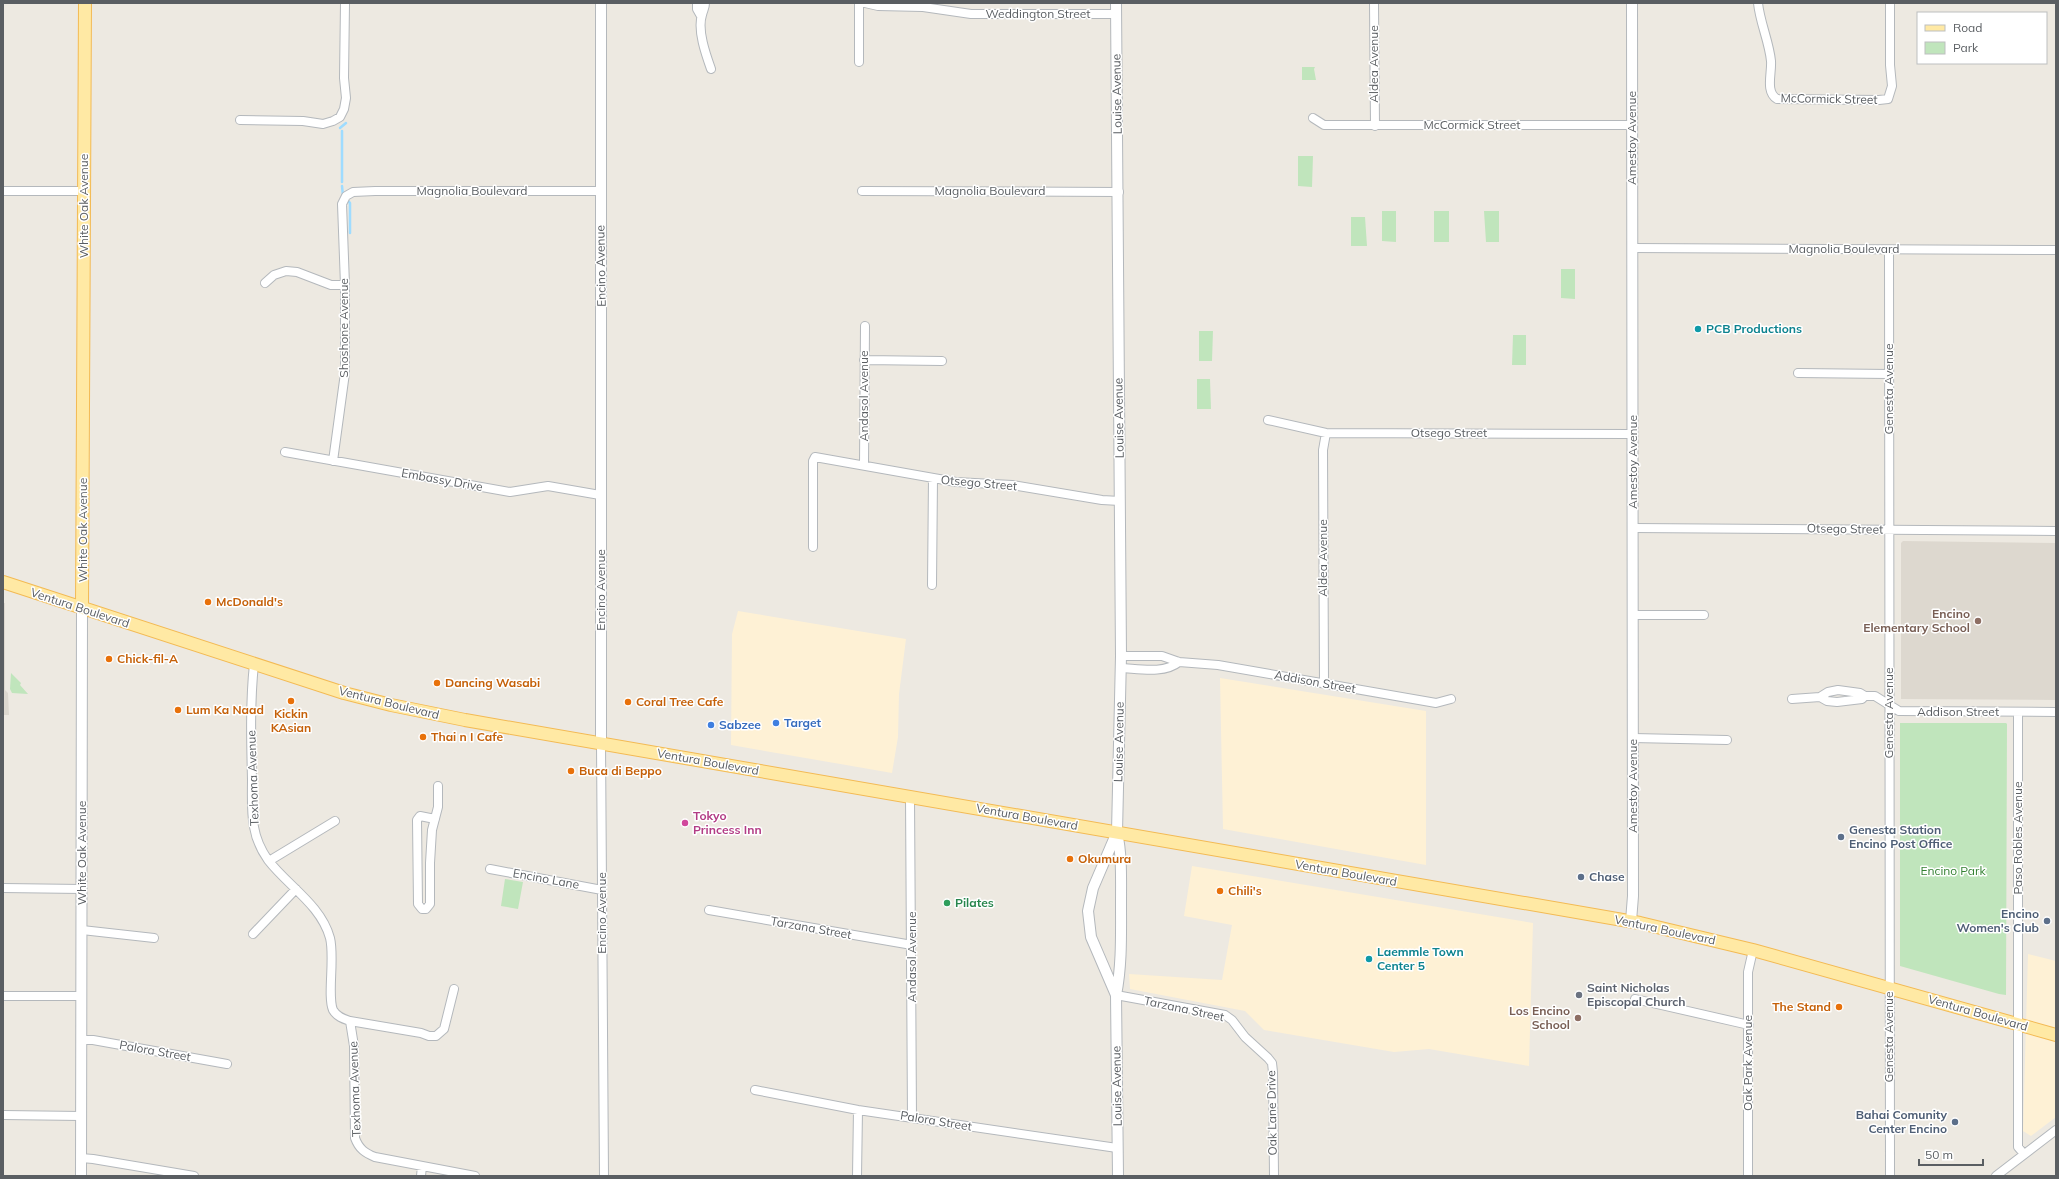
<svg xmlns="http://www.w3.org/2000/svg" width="2059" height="1179" viewBox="0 0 2059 1179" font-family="Mulish,sans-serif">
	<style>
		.commercial { fill: #fef1d5 }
		.education { fill: #ddd8cf }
		.green { fill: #c0e5bc }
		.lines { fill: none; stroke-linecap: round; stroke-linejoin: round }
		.stream { stroke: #9fdcff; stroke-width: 2.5 }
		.minor-casing { stroke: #b4b8bc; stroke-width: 10 }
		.tertiary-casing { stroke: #b4b8bc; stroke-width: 12 }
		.primary-casing { stroke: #f3ba54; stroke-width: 14 }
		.minor { stroke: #fff; stroke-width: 8 }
		.tertiary { stroke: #fff; stroke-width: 10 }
		.primary { stroke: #ffe9a4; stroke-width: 12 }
		.culture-dot { fill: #0f9aa8; stroke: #fff; stroke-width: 1.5 }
		.food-dot { fill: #e8710a; stroke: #fff; stroke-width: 1.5 }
		.education-dot { fill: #8d6e63; stroke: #fff; stroke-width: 1.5 }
		.shop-dot { fill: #3f7fe0; stroke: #fff; stroke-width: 1.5 }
		.hotel-dot { fill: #d1479c; stroke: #fff; stroke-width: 1.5 }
		.service-dot { fill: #5c6f8a; stroke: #fff; stroke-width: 1.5 }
		.leisure-dot { fill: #2e9e5b; stroke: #fff; stroke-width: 1.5 }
		.worship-dot { fill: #6b7280; stroke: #fff; stroke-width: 1.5 }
		.labels { text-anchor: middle; stroke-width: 3; stroke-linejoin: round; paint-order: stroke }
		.street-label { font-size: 12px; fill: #5a5e62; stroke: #fff }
		.culture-label { font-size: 12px; font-weight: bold; fill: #0d838f; stroke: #fff; text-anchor: start }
		.food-label { font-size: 12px; font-weight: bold; fill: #c56008; stroke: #fff; text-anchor: start }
		.education-label { font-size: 12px; font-weight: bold; fill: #785e54; stroke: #fff; text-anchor: end }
		.shop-label { font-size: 12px; font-weight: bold; fill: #366cbe; stroke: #fff; text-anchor: start }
		.hotel-label { font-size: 12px; font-weight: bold; fill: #b23c85; stroke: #fff; text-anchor: start }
		.service-label { font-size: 12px; font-weight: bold; fill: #4e5e75; stroke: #fff; text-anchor: start }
		.park-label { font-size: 12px; fill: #348132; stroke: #fff }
		.leisure-label { font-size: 12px; font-weight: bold; fill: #27864d; stroke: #fff; text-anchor: start }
		.worship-label { font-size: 12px; font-weight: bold; fill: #5b616d; stroke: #fff; text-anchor: start }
	</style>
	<rect width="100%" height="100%" fill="#ede9e1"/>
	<path class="commercial" d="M738,611L906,639L899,694L898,737L892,773L731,745L732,634Z
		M1220,678L1426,711V865L1223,829Z
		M1192,866L1533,923L1529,1066L1429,1049L1394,1052L1264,1030L1245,1011L1130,989L1129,974L1222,980L1232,925L1184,916Z
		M2028,954L2056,961V1117L2031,1136L2023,1131Z"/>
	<path class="education" d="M1903,541L2056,543V700L1901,699V543Z
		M3,603H5V690L8,693L9,715H3Z"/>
	<path class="green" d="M1302,67H1315L1314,69L1316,80H1302Z
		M1298,156H1313L1312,187L1298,186Z
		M1382,211H1396V242L1382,241Z
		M1434,211H1449V242H1434Z
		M1484,211H1499V242H1486Z
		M1351,217H1365L1367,246H1351Z
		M1561,269H1575V299L1561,298Z
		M1199,331H1213L1212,361H1199Z
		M1513,335H1526V365H1512Z
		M1197,379H1210L1211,409H1197Z
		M11,673L21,683L20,685L28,694L12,693L10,689Z
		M1900,723H2006L2007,724L2006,995L1999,994L1900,966Z
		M505,879L523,882L518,909L501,906Z"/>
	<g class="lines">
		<path class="stream" d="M340,128L346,123
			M342,182V131
			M342,186L343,196
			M346,199L350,203V233"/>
		<g class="minor-casing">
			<path id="minor" d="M697,3V9L701,16
				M705,3C705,8 703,10 702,15C697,30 706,55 711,69
				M865,3L878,6L923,7L971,14H1116
				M1374,3L1375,126
				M1758,3C1760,23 1769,41 1771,61C1772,73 1765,92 1777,99L1879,100L1888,99L1892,86L1890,65V3
				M859,62V3
				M1313,118L1324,125H1632
				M240,120L303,121L323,124L333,121L340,117L344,109L346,98L344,78L345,3
				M3,191H84
				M862,191L1119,192
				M1632,248L2056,250
				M1889,250L1890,1176
				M265,283L274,275L286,271L297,272L331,285H345
				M864,360L942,361
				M1798,373L1889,374
				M1268,420L1326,433L1632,434
				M285,452L510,492L548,486L600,495
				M333,461L345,373V285L342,204L346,196L353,192L375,191H600
				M864,465L865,326
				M1633,528L2056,531
				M813,547V461L815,457L956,482L1012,485L1102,500L1120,501
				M932,585L933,478
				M1633,615H1704
				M1121,656H1162L1179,662L1218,665L1436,703L1451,699
				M254,664C250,702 251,741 252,779C252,795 251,812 254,827C256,839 261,850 268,860C288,886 321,905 330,938C335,958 327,996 333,1010C337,1017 344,1019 350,1021L354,1046L355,1138C359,1149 365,1153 375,1157L475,1176
				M1121,668C1140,669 1164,674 1179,662
				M1324,684L1323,450L1326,433
				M1820,697L1827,701L1837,702L1862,699L1865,696H1875L1899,711L2056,712
				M1792,699L1820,697L1828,692L1838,690L1860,693L1865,696
				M2018,712V1147L2024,1154
				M1633,738L1727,740
				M601,743L604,1176
				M910,797L912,1118
				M435,819L420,816L417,820L418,904L422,909H426L430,904V863L432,830L438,807V786
				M269,861L335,821
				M490,869L602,890
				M3,888L82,889
				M709,910L912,945
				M82,930L154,938
				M253,934L296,889
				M1116,995L1225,1015L1232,1020L1245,1037L1268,1058L1272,1063L1273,1072L1274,1176
				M3,996H82
				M1635,999L1749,1025
				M350,1021L421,1033L429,1036H436L444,1029L454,989
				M81,1040H93L227,1064
				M755,1090L858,1110L1117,1148
				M3,1115L81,1116
				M81,1158L93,1159L194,1176
				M421,1176L422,1166
				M857,1176L858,1110
				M1748,1176V972L1753,950
				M1996,1176L2056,1130"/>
		</g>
		<g class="tertiary-casing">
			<path id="tertiary" d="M601,3V743
				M1116,3L1121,656L1117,832C1122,856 1121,879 1121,903C1121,934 1122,965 1116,995L1118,1176
				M1631,921L1633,896L1632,3
				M1116,995L1091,937L1088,911L1093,888L1117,832
				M81,1176L82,608"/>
		</g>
		<g class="primary-casing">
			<path id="primary" d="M3,582L344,693L391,705L465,720L1640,923L1753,950L2056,1035
				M82,608L85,3"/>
		</g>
		<use href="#minor" class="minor"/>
		<use href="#tertiary" class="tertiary"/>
		<use href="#primary" class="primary"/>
	</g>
	<g class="culture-dot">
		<circle cx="1698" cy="329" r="4"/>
		<circle cx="1369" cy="959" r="4"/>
	</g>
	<g class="food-dot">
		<circle cx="208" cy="602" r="4"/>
		<circle cx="109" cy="659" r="4"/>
		<circle cx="437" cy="683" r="4"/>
		<circle cx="291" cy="701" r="4"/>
		<circle cx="628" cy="702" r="4"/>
		<circle cx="178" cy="710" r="4"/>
		<circle cx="423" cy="737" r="4"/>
		<circle cx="571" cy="771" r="4"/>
		<circle cx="1070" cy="859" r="4"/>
		<circle cx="1220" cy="891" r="4"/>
		<circle cx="1839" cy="1007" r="4"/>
	</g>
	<g class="education-dot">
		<circle cx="1978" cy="621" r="4"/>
		<circle cx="1578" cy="1018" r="4"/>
	</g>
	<g class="shop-dot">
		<circle cx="776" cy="723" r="4"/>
		<circle cx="711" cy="725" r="4"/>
	</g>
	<circle class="hotel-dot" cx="685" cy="823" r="4"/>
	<g class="service-dot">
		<circle cx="1841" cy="837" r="4"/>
		<circle cx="1581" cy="877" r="4"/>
		<circle cx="2047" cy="921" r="4"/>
		<circle cx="1955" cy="1122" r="4"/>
	</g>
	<circle class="leisure-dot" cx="947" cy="903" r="4"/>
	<circle class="worship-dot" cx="1579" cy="995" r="4"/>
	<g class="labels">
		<g class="street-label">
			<text x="1038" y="18">Weddington Street</text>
			<text transform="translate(1374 64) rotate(-90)" y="4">Aldea Avenue</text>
			<text transform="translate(1117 94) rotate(-91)" y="4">Louise Avenue</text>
			<text transform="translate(1829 99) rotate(1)" y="4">McCormick Street</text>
			<text x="1472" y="129">McCormick Street</text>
			<text transform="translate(1632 138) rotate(-90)" y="4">Amestoy Avenue</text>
			<text x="472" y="195">Magnolia Boulevard</text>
			<text x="990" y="195">Magnolia Boulevard</text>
			<text transform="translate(84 206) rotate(-90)" y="4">White Oak Avenue</text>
			<text x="1844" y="253">Magnolia Boulevard</text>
			<text transform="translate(601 266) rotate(-91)" y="4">Encino Avenue</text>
			<text transform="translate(344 328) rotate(-90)" y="4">Shoshone Avenue</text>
			<text transform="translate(1889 389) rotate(-90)" y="4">Genesta Avenue</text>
			<text transform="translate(864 396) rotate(-90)" y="4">Andasol Avenue</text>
			<text transform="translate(1119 418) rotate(-91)" y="4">Louise Avenue</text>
			<text x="1449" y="437">Otsego Street</text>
			<text transform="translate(1633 462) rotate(-90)" y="4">Amestoy Avenue</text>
			<text transform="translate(442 480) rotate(10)" y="4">Embassy Drive</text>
			<text transform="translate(979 483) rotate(5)" y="4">Otsego Street</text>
			<text transform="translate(1845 529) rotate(1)" y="4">Otsego Street</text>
			<text transform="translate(83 530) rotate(-90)" y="4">White Oak Avenue</text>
			<text transform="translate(1323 558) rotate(-90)" y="4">Aldea Avenue</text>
			<text transform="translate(601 590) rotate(-90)" y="4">Encino Avenue</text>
			<text transform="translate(80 608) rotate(18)" y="4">Ventura Boulevard</text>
			<text transform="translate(1315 682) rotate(10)" y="4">Addison Street</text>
			<text transform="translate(389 703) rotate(14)" y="4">Ventura Boulevard</text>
			<text x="1958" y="716">Addison Street</text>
			<text transform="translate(1889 713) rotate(-90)" y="4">Genesta Avenue</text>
			<text transform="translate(1119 742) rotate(-89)" y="4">Louise Avenue</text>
			<text transform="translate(708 762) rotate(10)" y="4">Ventura Boulevard</text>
			<text transform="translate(253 778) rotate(-92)" y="4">Texhoma Avenue</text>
			<text transform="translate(1633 786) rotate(-90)" y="4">Amestoy Avenue</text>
			<text transform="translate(1027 817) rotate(10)" y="4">Ventura Boulevard</text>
			<text transform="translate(2018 838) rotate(-90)" y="4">Paso Robles Avenue</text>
			<text transform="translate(82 853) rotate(-90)" y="4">White Oak Avenue</text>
			<text transform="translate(1346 873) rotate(10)" y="4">Ventura Boulevard</text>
			<text transform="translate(546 879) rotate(10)" y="4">Encino Lane</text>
			<text transform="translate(602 913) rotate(-90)" y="4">Encino Avenue</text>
			<text transform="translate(811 928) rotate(10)" y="4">Tarzana Street</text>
			<text transform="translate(1665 930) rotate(12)" y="4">Ventura Boulevard</text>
			<text transform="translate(912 957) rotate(-90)" y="4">Andasol Avenue</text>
			<text transform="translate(1184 1009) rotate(12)" y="4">Tarzana Street</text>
			<text transform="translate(1978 1013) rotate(16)" y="4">Ventura Boulevard</text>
			<text transform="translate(1889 1037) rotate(-90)" y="4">Genesta Avenue</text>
			<text transform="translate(155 1051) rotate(10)" y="4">Palora Street</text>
			<text transform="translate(1748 1063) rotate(-90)" y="4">Oak Park Avenue</text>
			<text transform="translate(1117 1086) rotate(-91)" y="4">Louise Avenue</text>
			<text transform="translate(355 1089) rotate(-92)" y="4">Texhoma Avenue</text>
			<text transform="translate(1272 1113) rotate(-91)" y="4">Oak Lane Drive</text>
			<text transform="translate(936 1121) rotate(9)" y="4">Palora Street</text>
		</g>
		<g class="culture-label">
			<text x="1706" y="333">PCB Productions</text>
			<text x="1377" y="956">Laemmle Town<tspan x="1377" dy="14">Center 5</tspan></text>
		</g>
		<g class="food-label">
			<text x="216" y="606">McDonald's</text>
			<text x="117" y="663">Chick-fil-A</text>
			<text x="445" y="687">Dancing Wasabi</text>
			<text x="636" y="706">Coral Tree Cafe</text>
			<text x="186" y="714">Lum Ka Naad</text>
			<text x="291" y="718" text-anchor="middle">Kickin<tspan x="291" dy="14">KAsian</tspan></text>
			<text x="431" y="741">Thai n I Cafe</text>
			<text x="579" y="775">Buca di Beppo</text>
			<text x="1078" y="863">Okumura</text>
			<text x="1228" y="895">Chili's</text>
			<text x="1831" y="1011" text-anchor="end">The Stand</text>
		</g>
		<g class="education-label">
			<text x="1970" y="618">Encino<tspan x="1970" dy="14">Elementary School</tspan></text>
			<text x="1570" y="1015">Los Encino<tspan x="1570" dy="14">School</tspan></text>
		</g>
		<g class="shop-label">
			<text x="784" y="727">Target</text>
			<text x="719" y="729">Sabzee</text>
		</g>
		<g class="hotel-label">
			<text x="693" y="820">Tokyo<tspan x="693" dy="14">Princess Inn</tspan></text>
		</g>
		<g class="service-label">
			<text x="1849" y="834">Genesta Station<tspan x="1849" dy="14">Encino Post Office</tspan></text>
			<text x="1589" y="881">Chase</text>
			<text x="2039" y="918" text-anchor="end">Encino<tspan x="2039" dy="14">Women's Club</tspan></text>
			<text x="1947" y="1119" text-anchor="end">Bahai Comunity<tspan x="1947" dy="14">Center Encino</tspan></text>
		</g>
		<g class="park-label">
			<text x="1953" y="875">Encino Park</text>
		</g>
		<g class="leisure-label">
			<text x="955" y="907">Pilates</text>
		</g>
		<g class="worship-label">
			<text x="1587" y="992">Saint Nicholas<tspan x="1587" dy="14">Episcopal Church</tspan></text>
		</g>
	</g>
	<rect width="2059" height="1179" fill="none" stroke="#5a5e62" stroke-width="8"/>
	<rect x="1917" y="12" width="130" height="52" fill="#ffffff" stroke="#bdbfc0"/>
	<rect x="1925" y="25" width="20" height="6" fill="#ffe9a4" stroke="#bdbfc0"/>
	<text x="1953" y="32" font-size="12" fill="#5a5e62">Road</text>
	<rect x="1925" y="42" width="20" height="12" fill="#c0e5bc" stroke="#bdbfc0"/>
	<text x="1953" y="52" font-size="12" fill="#5a5e62">Park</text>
	<path d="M1919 1159v6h64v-6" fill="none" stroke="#5a5e62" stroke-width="2"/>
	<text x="1925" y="1159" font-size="12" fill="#5a5e62" stroke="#ffffff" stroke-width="3" paint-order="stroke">50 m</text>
</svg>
